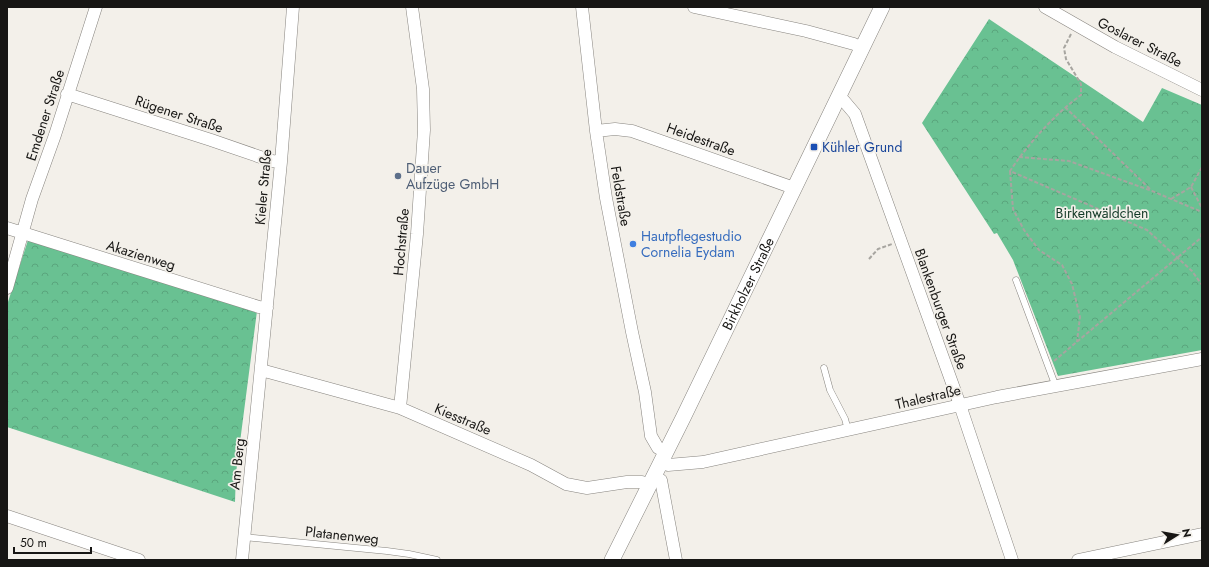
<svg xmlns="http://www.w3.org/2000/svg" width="1209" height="567" viewBox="0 0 1209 567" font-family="Jost,sans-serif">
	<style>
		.forest { fill: url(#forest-crowns) }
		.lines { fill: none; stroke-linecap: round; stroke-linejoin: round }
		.service-casing { stroke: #87847f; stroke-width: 7 }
		.minor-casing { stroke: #87847f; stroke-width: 13 }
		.tertiary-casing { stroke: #87847f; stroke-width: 16 }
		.path { stroke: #a7a5a0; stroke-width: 2; stroke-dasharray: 4 2; stroke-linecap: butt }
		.service { stroke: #fff; stroke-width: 6 }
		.minor { stroke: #fff; stroke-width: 12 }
		.tertiary { stroke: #fff; stroke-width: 15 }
		.transit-dot { fill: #1a4fb4; stroke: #f3f0ea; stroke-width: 1.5 }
		.service-dot { fill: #5c6f8a; stroke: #f3f0ea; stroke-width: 1.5 }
		.shop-dot { fill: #3f7fe0; stroke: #f3f0ea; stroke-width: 1.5 }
		.labels { text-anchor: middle; stroke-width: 3.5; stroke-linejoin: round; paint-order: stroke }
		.street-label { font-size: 14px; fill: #171614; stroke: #f3f0ea }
		.transit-label { font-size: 14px; fill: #164399; stroke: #f3f0ea; text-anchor: start }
		.service-label { font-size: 14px; fill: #4e5e75; stroke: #f3f0ea; text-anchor: start }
		.park-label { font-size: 14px; fill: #133a27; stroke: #f3f0ea }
		.shop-label { font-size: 14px; fill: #366cbe; stroke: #f3f0ea; text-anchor: start }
	</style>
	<defs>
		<pattern id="forest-crowns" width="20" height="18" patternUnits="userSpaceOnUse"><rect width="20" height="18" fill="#69c192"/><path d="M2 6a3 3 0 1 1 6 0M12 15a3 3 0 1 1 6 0" fill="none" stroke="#5aa57d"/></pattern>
	</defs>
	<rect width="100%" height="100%" fill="#f3f0ea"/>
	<path class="forest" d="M989,19L1143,122L1162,88L1202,105V350L1058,376L1013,260L997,233L994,234L922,123Z
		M29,237L257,311L236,473L235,502L7,427V305Z"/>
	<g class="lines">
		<g class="service-casing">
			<path id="service" d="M1016,280L1056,387
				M824,368L830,390L845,419L848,430
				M244,537L387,551L409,554L437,560"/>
		</g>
		<g class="minor-casing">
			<path id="minor" d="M582,7L596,131L606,198L632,332L645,392L651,436L658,448L666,452
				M694,7L806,31L854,44L862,48
				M1045,7L1115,47L1202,90
				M67,94L211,140L272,161L281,162
				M839,98L844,101L855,114L960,405L1012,560
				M596,131L615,129L632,131L794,188
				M7,228L259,307L267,308
				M7,288L32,199L55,135L96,7
				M261,370L400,408L531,465L566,484L587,488L627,482H642L649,486
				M400,408L417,234L424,130L423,89L412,7
				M661,462L668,465L703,462L997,397L1202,359
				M653,476L661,480L676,560
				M7,516L139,560
				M242,560L281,162L293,7
				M1078,560L1202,534"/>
		</g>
		<g class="tertiary-casing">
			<g id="tertiary">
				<path id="s1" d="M612,560L683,418L882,7"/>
			</g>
		</g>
		<path class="path" d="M1071,34L1064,48L1066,59L1081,84V95C1055,114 1028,144 1010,171L1147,230L1192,271L1202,285
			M1065,107L1151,190
			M1019,157L1069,161L1152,191L1202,212
			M1010,171L1013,209L1024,230L1039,250L1062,265L1072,284L1080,317L1077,342
			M1191,187L1202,208
			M1171,199L1191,187L1202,167
			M1201,237L1202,230
			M869,259L878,249L892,244
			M1054,361L1202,237"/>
		<use href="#service" class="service"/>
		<use href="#minor" class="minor"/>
		<use href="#tertiary" class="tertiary"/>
	</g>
	<rect class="transit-dot" x="810" y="143" width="8" height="8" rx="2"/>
	<circle class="service-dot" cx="398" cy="176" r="4"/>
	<circle class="shop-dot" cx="633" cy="244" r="4"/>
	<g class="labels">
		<g class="street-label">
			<text transform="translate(1140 42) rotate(27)" y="5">Goslarer Straße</text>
			<text transform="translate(179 114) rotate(18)" y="5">Rügener Straße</text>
			<text transform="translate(45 115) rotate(-72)" y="5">Emdener Straße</text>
			<text transform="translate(701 139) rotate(20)" y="5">Heidestraße</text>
			<text transform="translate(263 187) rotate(-85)" y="5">Kieler Straße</text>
			<text transform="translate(621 196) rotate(80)" y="5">Feldstraße</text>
			<text transform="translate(401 242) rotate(-85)" y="5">Hochstraße</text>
			<text transform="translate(141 255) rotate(17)" y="5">Akazienweg</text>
			<text dy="5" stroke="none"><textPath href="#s1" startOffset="308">Birkholzer Straße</textPath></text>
			<text transform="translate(941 309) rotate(70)" y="5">Blankenburger Straße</text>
			<text transform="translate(928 397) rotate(-13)" y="5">Thalestraße</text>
			<text transform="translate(463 419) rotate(23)" y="5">Kiesstraße</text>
			<text transform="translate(237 464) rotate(-84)" y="5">Am Berg</text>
			<text transform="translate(342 535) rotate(6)" y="5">Platanenweg</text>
		</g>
		<g class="transit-label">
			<text x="822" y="152">Kühler Grund</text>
		</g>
		<g class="service-label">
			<text x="406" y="173">Dauer<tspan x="406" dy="16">Aufzüge GmbH</tspan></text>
		</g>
		<g class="park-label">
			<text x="1102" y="218">Birkenwäldchen</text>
		</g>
		<g class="shop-label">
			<text x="641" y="241">Hautpflegestudio<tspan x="641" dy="16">Cornelia Eydam</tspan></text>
		</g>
	</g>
	<rect width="1209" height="567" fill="none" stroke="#171614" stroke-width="16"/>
	<g transform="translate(1177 535) rotate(79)" stroke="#f3f0ea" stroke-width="3" paint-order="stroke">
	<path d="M0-3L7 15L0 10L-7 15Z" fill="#171614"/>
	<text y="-6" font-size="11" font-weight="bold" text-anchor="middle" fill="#171614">N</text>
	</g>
	<path d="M14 547v6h77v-6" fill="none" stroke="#171614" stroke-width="2"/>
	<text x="20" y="547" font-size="12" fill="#171614" stroke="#f3f0ea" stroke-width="3" paint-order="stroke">50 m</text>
</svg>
